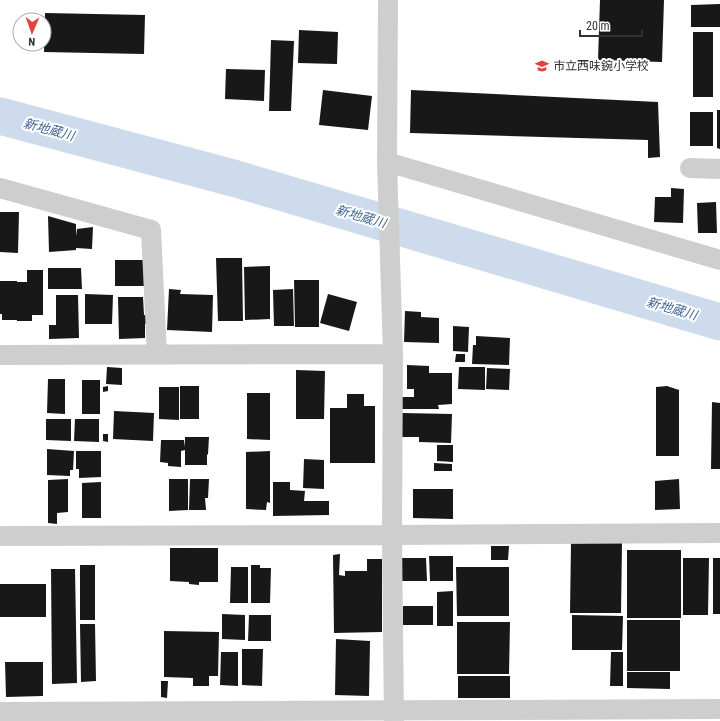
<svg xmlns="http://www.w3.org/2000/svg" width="720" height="721" viewBox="0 0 720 721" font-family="'Roboto Condensed','Noto Sans JP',sans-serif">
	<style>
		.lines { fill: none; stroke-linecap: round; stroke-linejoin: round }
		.river { stroke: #cddbec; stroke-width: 37 }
		.building { fill: #181818 }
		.street { stroke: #cecece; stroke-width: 20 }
		.labels { text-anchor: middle; stroke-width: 4; stroke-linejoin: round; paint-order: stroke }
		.poi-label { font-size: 12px; fill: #313131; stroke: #fff; text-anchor: start }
		.water-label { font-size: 13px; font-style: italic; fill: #416791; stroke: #fff }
	</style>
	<rect width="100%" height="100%" fill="#fff"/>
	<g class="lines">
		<path class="river" d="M0,116L233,178L720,322"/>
	</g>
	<path class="building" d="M600,0H664L662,62L598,60Z
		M720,4V27H691V5Z
		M45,13L145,15L144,54L44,52Z
		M299,30L338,32L337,64L298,63Z
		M693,32H713V97H693Z
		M271,40L294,41L291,111H269Z
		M226,69L265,70L264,101L225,99Z
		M323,90L372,96L368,130L319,125Z
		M411,90L658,102L660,157L648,158V140L410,133Z
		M717,110H720V149L717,148Z
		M690,112H713V146H690Z
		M671,188L684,189L683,223L654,222L655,197H671Z
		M716,202L717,233H698L697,203Z
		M0,212H19L18,253L0,252Z
		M48,216L76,224V236L77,229L93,227L92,249L76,248V250L49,252Z
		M216,258H242L243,321H218Z
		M115,260H147V286H115Z
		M270,266V319L245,320L244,267Z
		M48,268H81L82,289H48Z
		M27,270H43V315H32V321H17V320H2V314H0V281H17V282H27Z
		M294,280H319V327H295Z
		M169,289L181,290L180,294L213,295L212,332L167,330Z
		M293,289L294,326H274L273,290Z
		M85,294L113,295L112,324H85Z
		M328,294L357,302L349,331L320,323Z
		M56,295H78L79,338L49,339V325H56Z
		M118,297H143L144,315H149L150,324H145V338L119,339Z
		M405,311L421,312V317L439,318V343L404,342Z
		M453,326L469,327L468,352L453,351Z
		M476,336L510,338L509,365L472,364L473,345H476Z
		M456,354H465V362H455Z
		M407,365L429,366V373H452V404L438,405L439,409H402V397H414V389H407Z
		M107,367L122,368V385L106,384Z
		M459,367H485V390L458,389Z
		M487,368L510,369L509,390L486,389Z
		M296,370L325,371L324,419H296Z
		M48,379H65V414L47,413Z
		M82,380H100V414H82Z
		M108,386V391L103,392V387Z
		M180,386H199V419H180Z
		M667,386L679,390V456H656V387Z
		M159,387H179V420L159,419Z
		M247,393H270V440L247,439Z
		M347,394H364V406H375V463H330V408H347Z
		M712,402L720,403V469H711Z
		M114,411L154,413L153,441L113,439Z
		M402,413L452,414L451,443L419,442V437H402Z
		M46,419H71V441L46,440Z
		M75,419H99V442L74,441Z
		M103,434H108V442L103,441Z
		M185,437H209L208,454L207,455V465H185V450L181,451V467L168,466V463L160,462L161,440H184L185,447Z
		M437,445H453V462L437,461Z
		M47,449L74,451L73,470H70V476L47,475Z
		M76,451H101V477L79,478V469H76Z
		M270,451V503L267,502L266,510L246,509V452Z
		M304,459L324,460V489L303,488Z
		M434,463L452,464V471H434Z
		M68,479V512L57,513V524L48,523V480Z
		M169,479H188V510L169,511Z
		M190,479H209L208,498H205L206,510H189Z
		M679,479L680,509L655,510V481Z
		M101,482V518H82V483Z
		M273,482H290V490L305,491L304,501H329V515L273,516Z
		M413,489H453V519L413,518Z
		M571,543H622L621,613H570Z
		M491,546H509L508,560H491Z
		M170,548H218V582H199V585L189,584V582L170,581Z
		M627,550H681V618H627Z
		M340,554L339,575L345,576V571H367V559H382V632L334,633L333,555Z
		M429,556H453V581H430Z
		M402,558H426L427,581H402Z
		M683,558H709L708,615H683Z
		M713,558H720V614H713Z
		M80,565H95V620H80Z
		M251,565H260V568H271L270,603H251Z
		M231,567H248V603H230Z
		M456,567H509V616H457Z
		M51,569H75L77,683L52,684Z
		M0,584H46V617H0Z
		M453,591V626H437V592Z
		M403,606H433V625H403Z
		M222,614L245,615V640L222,639Z
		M249,615H271V641H248Z
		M572,615L623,616L622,650H572Z
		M627,620H680V671H627Z
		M457,622H510L509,674H457Z
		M80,624H95L96,681L81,682Z
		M164,631L219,632L218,676H209V686H193V678L164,677Z
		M336,639L370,641L369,696L335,695Z
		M242,649H263L262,686L242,685Z
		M221,652H238V686L220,685Z
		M611,652H623V686H610Z
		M5,662H43V696L6,697Z
		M627,672H670V689L627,688Z
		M458,676H510V698H458Z
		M161,681H168L167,698L161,697Z"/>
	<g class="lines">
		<path class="street" d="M388,0L387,162L393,354L392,535L394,721
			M387,162L720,260
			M690,168L720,169
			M0,188L151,230L157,355
			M0,355L393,354
			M0,536L392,535L720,533
			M0,712L720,709"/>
	</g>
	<defs>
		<g id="school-bare" transform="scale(1.08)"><path d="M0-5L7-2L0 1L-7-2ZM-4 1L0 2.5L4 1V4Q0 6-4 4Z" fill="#df463b" stroke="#fff" stroke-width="2.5" paint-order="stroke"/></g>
	</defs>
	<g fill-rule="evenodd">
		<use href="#school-bare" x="542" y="66"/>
	</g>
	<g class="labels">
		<g class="poi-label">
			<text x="553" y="70">市立西味鋺小学校</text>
		</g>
		<g class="water-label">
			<text transform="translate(49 129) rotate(15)" y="5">新地蔵川</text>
			<text transform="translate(361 216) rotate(16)" y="5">新地蔵川</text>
			<text transform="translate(672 308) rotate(16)" y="5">新地蔵川</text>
		</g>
	</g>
	<g transform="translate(32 32) rotate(182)"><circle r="19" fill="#ffffff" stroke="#adadad"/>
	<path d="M0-3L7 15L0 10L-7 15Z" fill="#df463b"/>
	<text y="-6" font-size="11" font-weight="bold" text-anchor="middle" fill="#313131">N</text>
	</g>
	<path d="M580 30v6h62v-6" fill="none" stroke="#313131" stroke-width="2"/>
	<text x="586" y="30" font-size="12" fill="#313131" stroke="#ffffff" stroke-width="3" paint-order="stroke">20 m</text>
</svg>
